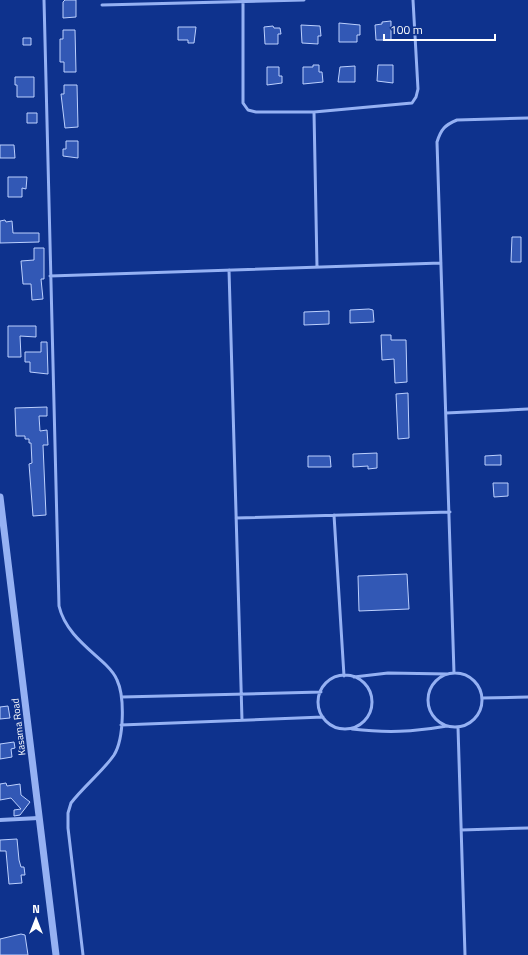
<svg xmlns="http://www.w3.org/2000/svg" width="528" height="955" viewBox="0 0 528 955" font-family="'Titillium Web',sans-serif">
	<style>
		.building { fill: #3258b5; stroke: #bcd0fe }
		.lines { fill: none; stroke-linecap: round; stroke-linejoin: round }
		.service { stroke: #95b1f3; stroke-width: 3 }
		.minor { stroke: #95b1f3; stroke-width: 4 }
		.tertiary { stroke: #95b1f3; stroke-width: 7 }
		.labels { text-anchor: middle; stroke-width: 3; stroke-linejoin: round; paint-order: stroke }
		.street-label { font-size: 10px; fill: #fff; stroke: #0e328d }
	</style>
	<rect width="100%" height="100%" fill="#0e328d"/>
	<path class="building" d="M65,0H76V17L63,18V2Z
		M391,21V40H376L375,25L382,24V22Z
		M339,23L360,25V35H357V42H339Z
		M301,25L320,26L321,36H318V44L302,43Z
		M273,26L274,28H280L281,34H278V44H265L264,27Z
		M178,27H196L194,43H188V40H178Z
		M63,30H75L76,72H64V62H60V39H63Z
		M23,38H31V45H23Z
		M313,65H319V72H322L323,82L303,84V67H313Z
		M378,65H393V83L377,81Z
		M355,66V82H338L340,67Z
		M267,67H279V76H282V83L267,85Z
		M15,77H34V97H17V85H15Z
		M64,85H77L78,127L65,128L61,94H64Z
		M27,113H37V123H27Z
		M66,141H78V158L63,156V149H66Z
		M0,145H14L15,158H0Z
		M8,177H27L26,189L22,188V197H8Z
		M5,220L6,222L12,221L13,233H39V242L0,243V221Z
		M512,237H521V262H511Z
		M34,248H44V279H41L43,299L32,300L31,284H23L21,261L34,260Z
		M369,309L373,310L374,322L350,323V310Z
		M329,311V324L304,325V312Z
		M8,326H36V337L20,336L21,357H8Z
		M381,335H391V340H406L407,382L395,383L394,359L382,360Z
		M41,342H47L48,374L30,372V362H25V352H41Z
		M408,393L409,438L398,439L396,394Z
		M47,407V416H39L40,431L47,430L48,445H43L46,515L33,516L29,464L32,463L31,443H29V439H25V436H16L15,408Z
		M377,453V468L368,469V466L353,467V454Z
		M501,455V465H485V456Z
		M308,456H330L331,467H308Z
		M493,483H508V496L494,497Z
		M407,574L409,609L359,611L358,576Z
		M8,706L10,718L0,719V707Z
		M14,742L15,748L11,749L12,757L0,759V744Z
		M6,783L7,786L20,784L21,795L30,802L20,815L14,816V810L21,809L11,798L0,800V784Z
		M17,839L19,860L21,867H24L25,875H21L22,883L9,884L6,851H0V840Z
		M21,934L25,935L28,955H0V939Z"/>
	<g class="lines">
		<path class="service" d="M44,0L59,606C65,632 88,648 106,665C110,669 115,675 117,680C125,697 124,739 114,755C104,770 83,787 71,803L68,813V828L83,955
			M243,2V103L248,110L256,112H314L412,103L416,97L418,89L413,0
			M102,5L304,0
			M314,112L317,267
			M229,270L242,720
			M50,276L441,263
			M446,413L528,409
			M334,515L344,676
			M236,518L450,512
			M454,673L437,142C441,129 445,125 457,120L528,118
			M428 700a27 27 0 1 1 54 0a27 27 0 1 1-54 0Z
			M318 702a27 27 0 1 1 54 0a27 27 0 1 1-54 0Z
			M354,677L388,673L448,674
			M122,697L321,692
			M482,698L528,697
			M121,725L323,717
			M458,727L465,955
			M352,729C387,733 412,732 447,726
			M461,830L528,828"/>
		<path class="minor" d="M0,820L39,818"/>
		<path class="tertiary" d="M0,497L56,955"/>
	</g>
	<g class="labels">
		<g class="street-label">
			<text transform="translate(18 727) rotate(-97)" y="4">Kasama Road</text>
		</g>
	</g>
	<g transform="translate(36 919)" stroke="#0e328d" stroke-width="3" paint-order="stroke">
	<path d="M0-3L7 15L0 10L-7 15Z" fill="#ffffff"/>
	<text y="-6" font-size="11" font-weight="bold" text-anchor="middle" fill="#ffffff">N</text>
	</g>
	<path d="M384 34v6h111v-6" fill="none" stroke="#ffffff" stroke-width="2"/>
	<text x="390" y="34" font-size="12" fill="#ffffff" stroke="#0e328d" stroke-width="3" paint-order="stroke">100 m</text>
</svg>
